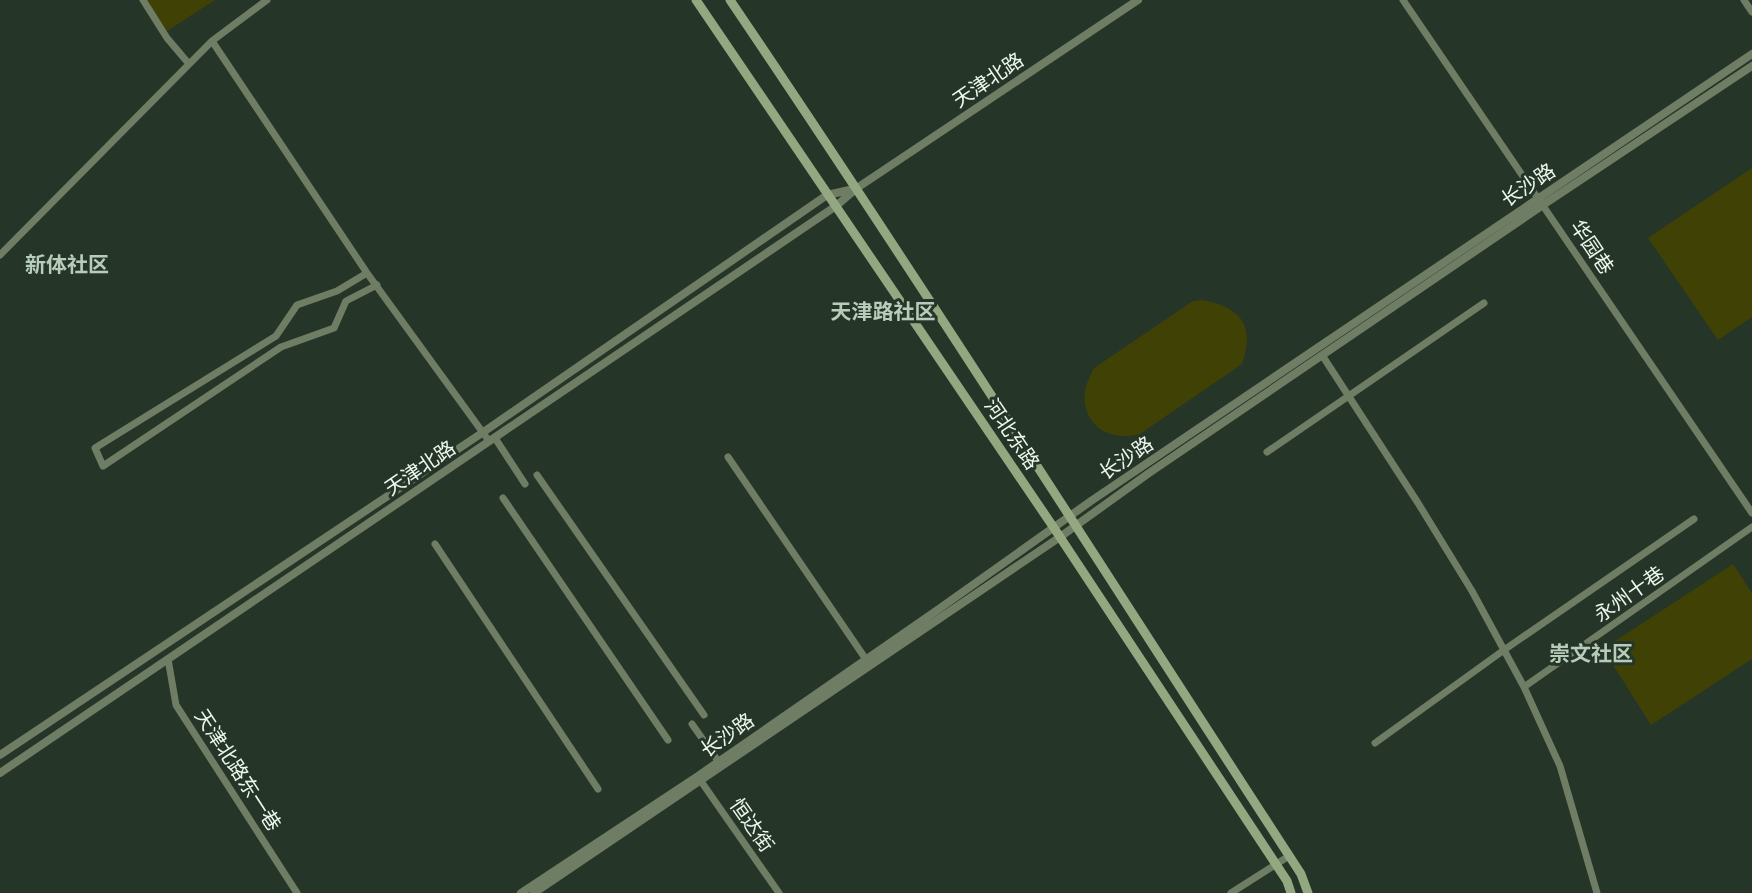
<svg xmlns="http://www.w3.org/2000/svg" width="1752" height="893" viewBox="0 0 1752 893" font-family="Cabin,'Noto Sans SC',sans-serif">
	<style>
		.grass { fill: #3f4105 }
		.lines { fill: none; stroke-linecap: round; stroke-linejoin: round }
		.minor { stroke: #707d65; stroke-width: 7 }
		.tertiary { stroke: #707d65; stroke-width: 8 }
		.secondary { stroke: #93a881; stroke-width: 9 }
		.labels { text-anchor: middle; stroke-width: 6; stroke-linejoin: round; paint-order: stroke }
		.street-label { font-size: 20px; fill: #ecf7ee; stroke: #253628 }
		.neighbourhood-label { font-size: 21px; font-weight: bold; fill: #b7ccba; stroke: #253628 }
	</style>
	<rect width="100%" height="100%" fill="#253628"/>
	<path class="grass" d="M145,0H215L167,31Z
		M1752,168V317L1718,340L1648,238Z
		M1203,300C1242,308 1255,326 1242,364L1140,434C1107,443 1078,422 1086,386C1088,380 1091,374 1094,368L1193,301Z
		M1733,564L1752,593V659L1651,725L1603,649Z"/>
	<g class="lines">
		<path class="minor" d="M143,0L167,38L189,64
			M1403,0L1752,513
			M1744,0L1752,12
			M212,41L367,273L489,441
			M0,255L212,41L267,0
			M367,273L337,291L297,305L276,336L95,448L103,466L281,347L334,328L346,301L377,285
			M1322,355L1418,503L1472,591L1524,687L1560,766L1597,893
			M495,438L525,484
			M1267,452L1484,303
			M728,457L865,658
			M537,475L704,715
			M503,498L668,740
			M435,544L598,789
			M168,659L176,705L297,893
			M1524,687L1752,527
			M692,724L718,761
			M1375,743L1504,650L1694,519
			M698,777L779,893
			M1231,893L1289,856"/>
		<path class="tertiary" d="M0,755L482,433L827,195L854,189
			M0,773L836,206L857,188L1138,0
			M521,893L698,776L936,611L1091,501L1752,54
			M534,893L1060,537L1149,473L1543,205L1752,66"/>
		<path class="secondary" d="M696,0L1054,528L1287,881L1291,893
			M730,0C925,288 1111,582 1301,874L1308,893"/>
	</g>
	<g class="labels">
		<g class="street-label">
			<text transform="translate(988 80) rotate(-34)" y="7">天津北路</text>
			<text transform="translate(1528 185) rotate(-34)" y="7">长沙路</text>
			<text transform="translate(1592 247) rotate(56)" y="7">华园巷</text>
			<text transform="translate(1012 434) rotate(56)" y="7">河北东路</text>
			<text transform="translate(1126 458) rotate(-34)" y="7">长沙路</text>
			<text transform="translate(420 468) rotate(-34)" y="7">天津北路</text>
			<text transform="translate(1629 594) rotate(-35)" y="7">永州十巷</text>
			<text transform="translate(727 735) rotate(-35)" y="7">长沙路</text>
			<text transform="translate(238 770) rotate(57)" y="7">天津北路东一巷</text>
			<text transform="translate(752 825) rotate(55)" y="7">恒达街</text>
		</g>
		<g class="neighbourhood-label">
			<text x="67" y="272">新体社区</text>
			<text x="883" y="319">天津路社区</text>
			<text x="1591" y="661">崇文社区</text>
		</g>
	</g>
</svg>
